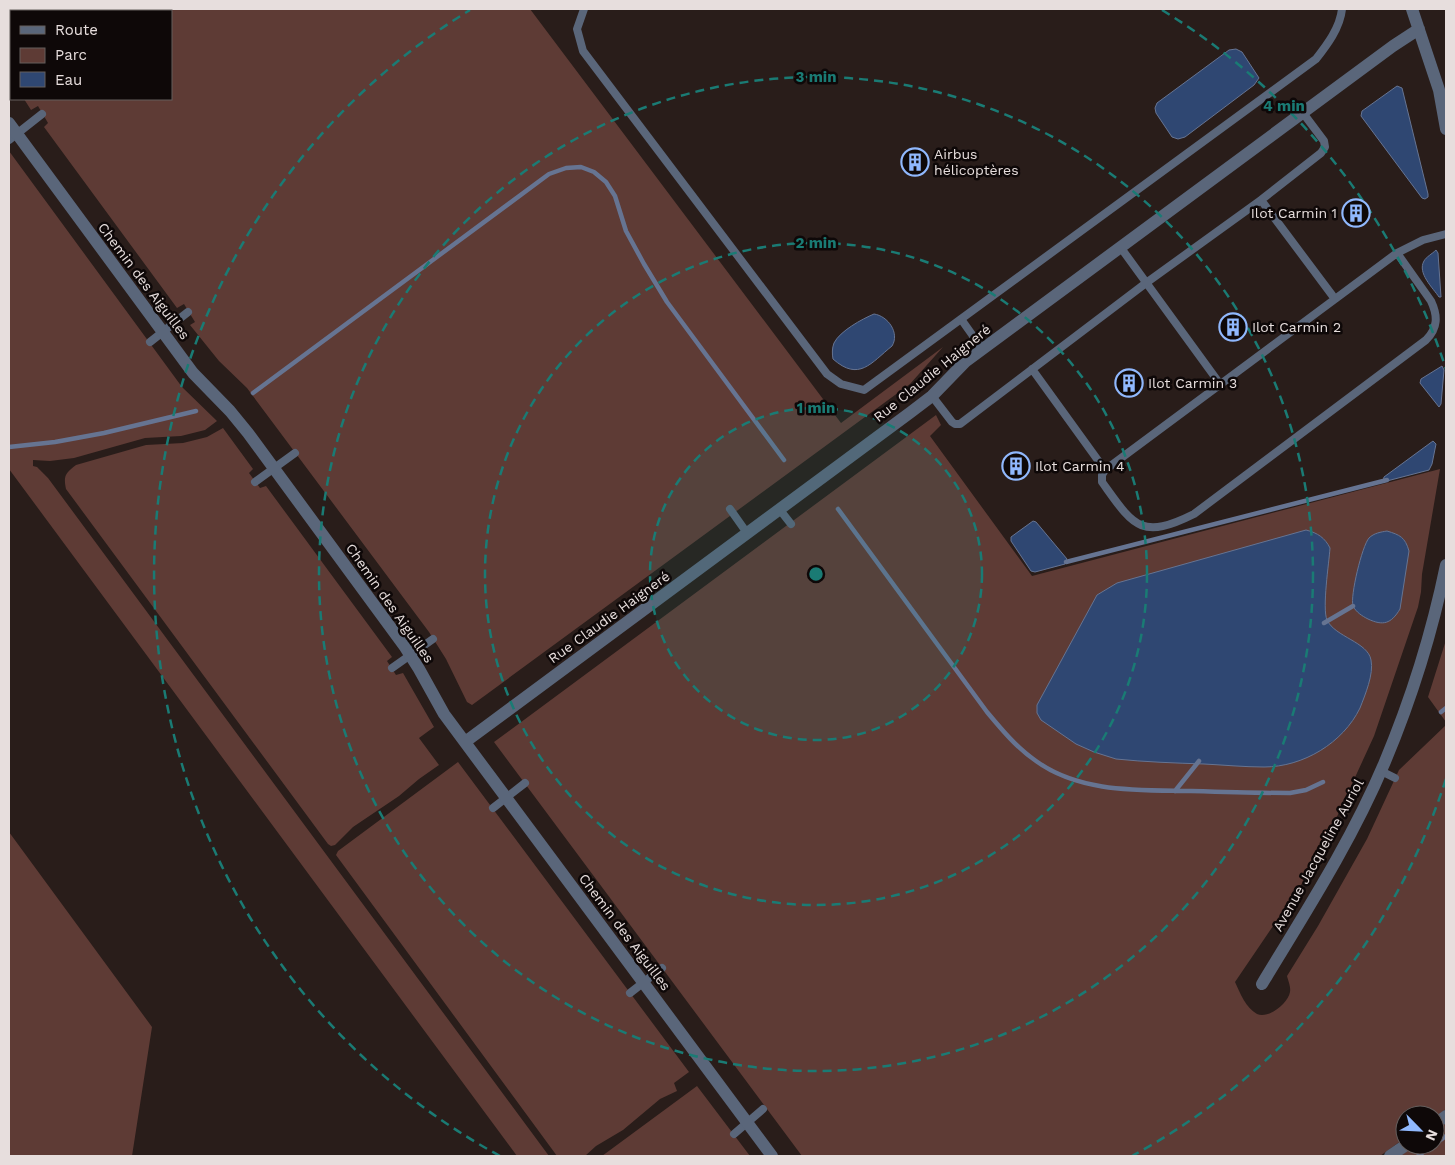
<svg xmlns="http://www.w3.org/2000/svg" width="1455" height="1165" viewBox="0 0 1455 1165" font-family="'Work Sans',sans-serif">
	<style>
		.green { fill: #5e3b35 }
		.water { fill: #2f4772; stroke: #667492 }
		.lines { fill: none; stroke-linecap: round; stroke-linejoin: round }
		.stream { stroke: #667492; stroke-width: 4.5 }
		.service { stroke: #5a667a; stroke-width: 8 }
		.minor { stroke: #5a667a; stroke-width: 12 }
		.ring { fill: none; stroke: #1a7b74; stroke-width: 2.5; stroke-dasharray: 9 6 }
		.labels { text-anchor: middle; stroke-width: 5; stroke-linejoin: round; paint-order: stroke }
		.poi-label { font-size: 14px; fill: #e7dedd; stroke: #0e0808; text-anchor: start }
		.street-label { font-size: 14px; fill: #e7dedd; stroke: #0e0808 }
		.centre { fill: #1a7b74; stroke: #0e0808; stroke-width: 2.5 }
		.ring-label { font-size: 15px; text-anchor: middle; font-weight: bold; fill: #1a7b74; stroke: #0e0808; stroke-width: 5; stroke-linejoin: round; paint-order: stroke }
	</style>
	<rect width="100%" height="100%" fill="#291d1a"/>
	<path class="green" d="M50,9H530L841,423L943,347L910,384L472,705L467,702L446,659L429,632L247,388L219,361L190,325L195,322L184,304L177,308L44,127L48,123L38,106L31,110L24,99H171V11H47Z
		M9,151L182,387L217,421L205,430L181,436L145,438L74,458L50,461L33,460V466L37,467L48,478L549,1156H517L9,469Z
		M936,415L941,425L930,436L1032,576L1440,469L1422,574L1421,592L1418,607L1374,736L1324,845L1305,879L1235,982C1240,993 1246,1008 1257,1014C1269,1019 1288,1003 1290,992C1291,987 1288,980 1287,976L1318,926L1367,839L1399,770L1446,725V1109L1435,1117V1115H1405V1138L1380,1156H802L494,742Z
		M223,428L253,469L249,473L260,488L266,486L392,657L387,661L396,675L403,673L434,727L419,738L439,765L419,779L399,796L353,827L335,845L331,846L328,844L66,489C63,475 66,473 76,465L146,445L183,443L207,437Z
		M1446,640V722L1428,697Z
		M458,762L689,1072L674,1083L677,1091L660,1099L623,1130L596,1146L585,1156H557L336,855L338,851Z
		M9,832L152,1027L132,1156H9Z
		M697,1086L750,1156H602Z
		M1446,1123V1156H1400L1416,1145H1435V1131Z"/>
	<path class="water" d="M1236,49L1242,52L1259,78L1254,85L1185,137L1178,139L1172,137L1156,113L1155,108L1157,103L1229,50Z
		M1397,86L1402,88L1428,194V197L1425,199L1422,198L1361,116L1362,111Z
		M1436,250L1438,253L1441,297H1439C1433,288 1417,273 1424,261C1426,257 1432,254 1436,250Z
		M874,314C888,316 900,333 892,346C871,363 859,382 833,359C832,354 832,348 834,343C840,331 862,319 874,314Z
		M1442,366L1444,370L1441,404L1439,407L1420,383L1421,379Z
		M1433,441L1436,444L1432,464L1429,470L1383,482L1384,477Z
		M1033,521L1036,522L1067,559L1065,564L1035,572L1031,571L1011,541V537Z
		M1306,530C1318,533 1325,538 1330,548C1329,563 1322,608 1327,620C1335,637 1368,642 1371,660C1374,674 1365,695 1360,708C1343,743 1303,767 1264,767C1244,767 1224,765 1204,764C1175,763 1145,762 1116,759L1094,752L1076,744L1041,720L1037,713V705L1097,595L1117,583Z
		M1387,531C1400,535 1405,537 1409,551L1400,609C1391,624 1383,626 1368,619C1362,616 1356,612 1353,606C1350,596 1362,546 1369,538C1374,533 1381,532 1387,531Z"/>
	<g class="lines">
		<path class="stream" d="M70,11L74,9
			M9,56L11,55
			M253,393L549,174L566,168L581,167L594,172L606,182L615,196L626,231L644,264L667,302L784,460
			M9,447L55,442L104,433L196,411
			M838,509L987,712C1002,730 1017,748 1036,761C1080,793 1139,790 1191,791C1224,792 1257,793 1290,793L1306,790L1323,782
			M1066,562L1387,480
			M1324,623L1353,606
			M1441,712L1446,708
			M1175,791L1199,761
			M1435,1144L1446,1136
			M1418,1156L1433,1145"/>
		<path class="service" d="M584,9L577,29L583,51L827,374L841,384L864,390L1316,59C1327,45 1340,28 1342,9
			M9,140L42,114
			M1261,200L1335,299
			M1121,248L1220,384
			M1397,253L1431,301C1438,316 1438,328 1426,340L1194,514C1140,541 1133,525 1102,482V475L1105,470L1397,253L1423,240L1446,234
			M961,319L983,350
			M150,342L188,312
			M1032,369L1105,470
			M932,396L952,422L955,424H960L1146,283L1261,200L1321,153L1325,147L1324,141L1303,113
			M255,482L295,453
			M730,509L747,533
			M780,510L791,524
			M392,668L433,639
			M1381,771L1395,778
			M493,808L525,783
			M630,993L662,968
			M734,1134L763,1109"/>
		<path class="minor" d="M1412,9L1439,90L1446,129
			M20,11L23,9
			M9,19L11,18
			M9,123L193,373L230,411L248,433L405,647L419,669L444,714L772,1156
			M465,742L911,412L932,396L965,362L1393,46L1419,29
			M1262,984C1305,913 1351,842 1384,764C1411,700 1432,633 1446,565
			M1435,1124L1446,1116
			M1390,1156L1406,1145"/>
	</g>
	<circle cx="816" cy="574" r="166" fill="#1a7b74" fill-opacity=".12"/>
	<g class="ring">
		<circle cx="816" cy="574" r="166"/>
		<circle cx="816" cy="574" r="331"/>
		<circle cx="816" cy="574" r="497"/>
		<path d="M1446 779A662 662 0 0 1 1132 1156M500 1156A662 662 0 0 1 470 10M1162 10A662 662 0 0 1 1446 369"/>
	</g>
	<defs>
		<g id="building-ring" transform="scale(1.4375)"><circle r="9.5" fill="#0e0808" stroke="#90b8fd" stroke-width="1.5"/><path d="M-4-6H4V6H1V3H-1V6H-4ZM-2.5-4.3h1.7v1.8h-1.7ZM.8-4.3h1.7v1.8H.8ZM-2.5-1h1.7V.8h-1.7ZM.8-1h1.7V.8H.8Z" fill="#90b8fd"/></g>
	</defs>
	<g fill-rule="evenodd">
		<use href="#building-ring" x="915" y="162"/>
		<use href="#building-ring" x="1356" y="213"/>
		<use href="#building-ring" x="1233" y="327"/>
		<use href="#building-ring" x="1129" y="383"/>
		<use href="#building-ring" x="1016" y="466"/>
	</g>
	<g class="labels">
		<g class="poi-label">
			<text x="934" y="159">Airbus<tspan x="934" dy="16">hélicoptères</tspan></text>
			<text x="1337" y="218" text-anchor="end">Ilot Carmin 1</text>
			<text x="1252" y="332">Ilot Carmin 2</text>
			<text x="1148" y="388">Ilot Carmin 3</text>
			<text x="1035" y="471">Ilot Carmin 4</text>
		</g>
		<g class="street-label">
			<text transform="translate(144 281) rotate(53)" y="5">Chemin des Aiguilles</text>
			<text transform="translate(932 373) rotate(-39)" y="5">Rue Claudie Haigneré</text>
			<text transform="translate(390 603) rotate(55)" y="5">Chemin des Aiguilles</text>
			<text transform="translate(609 617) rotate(-36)" y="5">Rue Claudie Haigneré</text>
			<text transform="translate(1318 855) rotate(-61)" y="5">Avenue Jacqueline Auriol</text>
			<text transform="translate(625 932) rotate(53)" y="5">Chemin des Aiguilles</text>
		</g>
	</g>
	<circle cx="816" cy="574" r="8" class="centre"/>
	<g class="ring-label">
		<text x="816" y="82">3 min</text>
		<text x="1284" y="111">4 min</text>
		<text x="816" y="248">2 min</text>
		<text x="816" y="413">1 min</text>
	</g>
	<rect width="1455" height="1165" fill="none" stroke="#e7dedd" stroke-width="20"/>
	<rect x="10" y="10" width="162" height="90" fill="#0e0808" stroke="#655e5d"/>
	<rect x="20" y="26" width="25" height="8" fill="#5a667a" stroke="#655e5d"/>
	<text x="55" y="35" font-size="15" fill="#e7dedd">Route</text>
	<rect x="20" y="48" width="25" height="15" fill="#5e3b35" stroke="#655e5d"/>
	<text x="55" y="60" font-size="15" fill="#e7dedd">Parc</text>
	<rect x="20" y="72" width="25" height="15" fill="#2f4772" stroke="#655e5d"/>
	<text x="55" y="85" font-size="15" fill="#e7dedd">Eau</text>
	<g transform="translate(1420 1130) rotate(114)"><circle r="24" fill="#0e0808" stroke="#655e5d"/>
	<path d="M0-4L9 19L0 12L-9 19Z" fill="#90b8fd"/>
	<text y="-8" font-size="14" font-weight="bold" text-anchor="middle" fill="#e7dedd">N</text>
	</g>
</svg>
